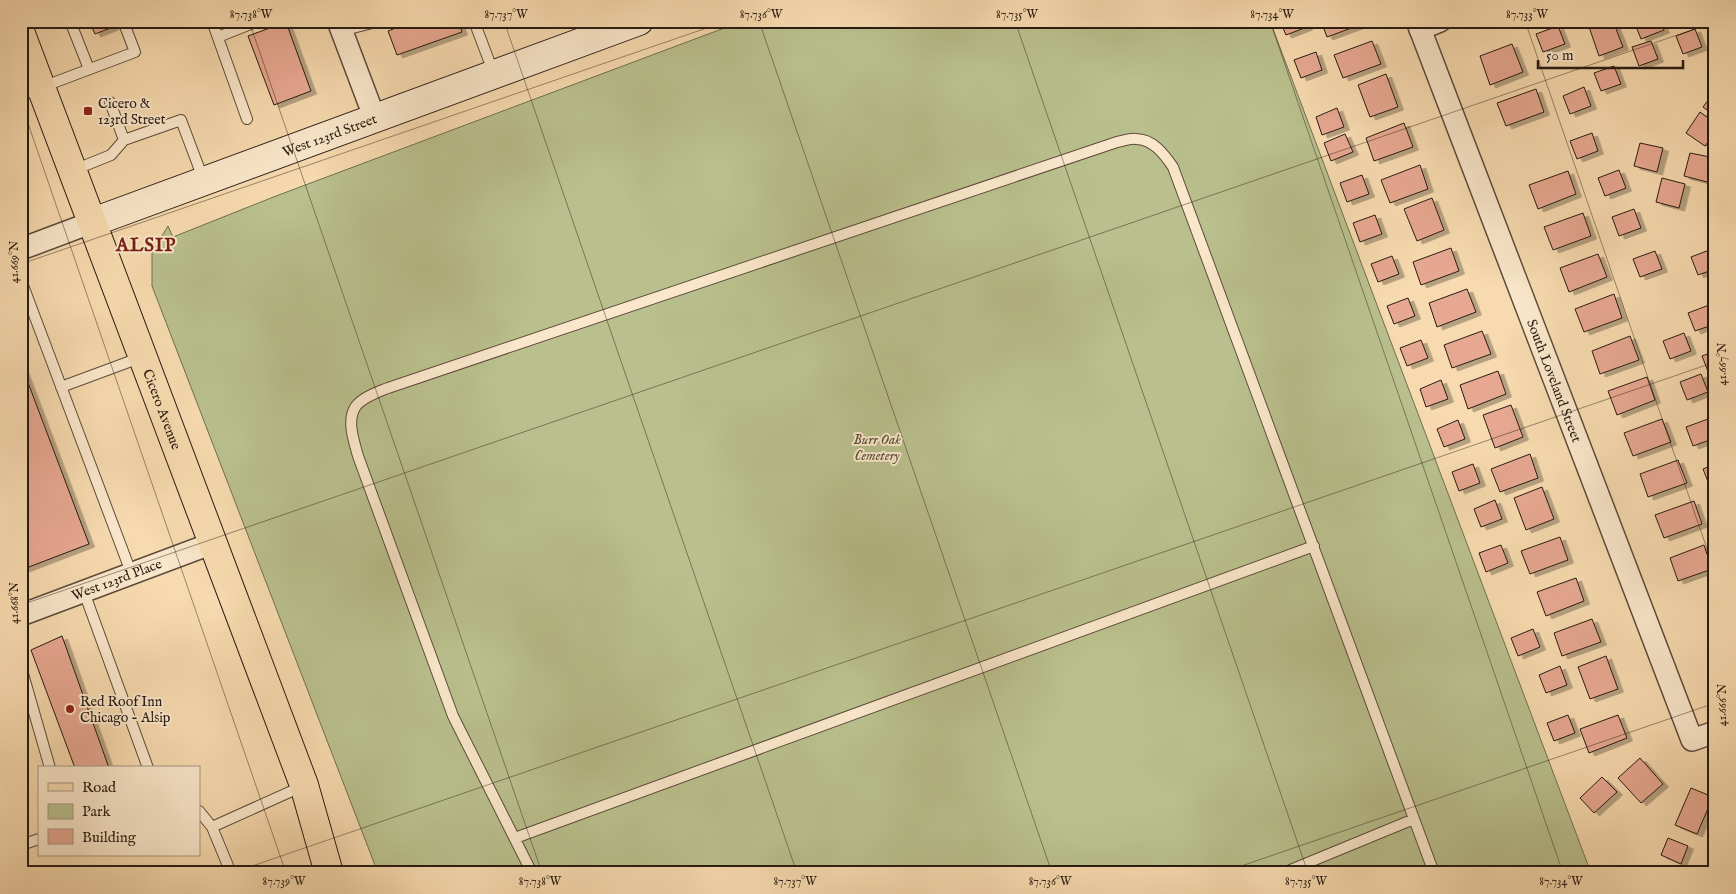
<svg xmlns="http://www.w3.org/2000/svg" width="1736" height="894" viewBox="0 0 1736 894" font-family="'IM FELL English',serif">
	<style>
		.green { fill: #b9c08d; stroke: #706e50 }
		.building { fill: #e7a891; stroke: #281b13; filter: url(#shadow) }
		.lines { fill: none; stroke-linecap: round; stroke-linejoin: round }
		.lane-casing { stroke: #5c4b3a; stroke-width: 12 }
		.street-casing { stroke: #5c4b3a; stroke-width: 24 }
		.secondary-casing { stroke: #281b13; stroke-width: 30 }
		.primary-casing { stroke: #281b13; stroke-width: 30 }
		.lane { stroke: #fae7cb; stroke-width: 10 }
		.street { stroke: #fae7cb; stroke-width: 21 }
		.secondary { stroke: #fae7cb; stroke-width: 28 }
		.primary { stroke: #f7daaf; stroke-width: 28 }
		.ticks { fill: none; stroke: #281b13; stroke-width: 1; stroke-opacity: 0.45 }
		.poi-dot { fill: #8f2418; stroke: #fae7cb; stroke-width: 2 }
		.labels { text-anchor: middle; stroke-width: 4; stroke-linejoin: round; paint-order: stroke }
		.poi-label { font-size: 14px; fill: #281b13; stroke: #fae7cb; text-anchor: start }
		.street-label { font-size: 14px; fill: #281b13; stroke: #fae7cb }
		.park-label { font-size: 14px; font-style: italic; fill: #544d38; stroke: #fae7cb }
		.district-label { font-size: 19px; font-weight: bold; letter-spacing: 1px; fill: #7a1f14; stroke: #fae7cb }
		.neatline { fill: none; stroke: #281b13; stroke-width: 2 }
		.ticks-label { font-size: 12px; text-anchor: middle; fill: #281b13 }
	</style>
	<defs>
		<filter id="shadow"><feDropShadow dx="5.5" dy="3" stdDeviation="0" flood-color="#0004"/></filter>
	</defs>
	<rect width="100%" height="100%" fill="#f7daaf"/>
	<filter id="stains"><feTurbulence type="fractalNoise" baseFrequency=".004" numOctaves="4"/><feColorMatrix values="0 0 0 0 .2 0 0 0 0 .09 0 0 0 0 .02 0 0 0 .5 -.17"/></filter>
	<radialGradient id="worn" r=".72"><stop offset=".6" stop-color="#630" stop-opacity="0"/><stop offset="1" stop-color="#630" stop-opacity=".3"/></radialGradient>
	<path class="green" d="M743,21H1270L1591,873H378L152,286V252L168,226L173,237L276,196Z"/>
	<path class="building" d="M89,21H111L113,27L95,34Z
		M414,21H458L462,32L397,55L388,31Z
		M1280,21H1305L1307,27L1286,35Z
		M1321,21H1364L1365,23L1327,37Z
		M1587,21H1613L1623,47L1599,56Z
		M1634,21H1660L1664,30L1641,39Z
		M286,22L311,91L274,105L248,36Z
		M1558,26L1565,44L1543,52L1536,34Z
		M1695,29L1702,47L1683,54L1676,36Z
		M1372,41L1381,64L1343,78L1334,55Z
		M1651,41L1658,59L1639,66L1632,47Z
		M1512,44L1523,72L1490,85L1480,56Z
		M1316,52L1322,70L1301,78L1294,60Z
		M1614,66L1621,84L1601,91L1594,73Z
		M1386,74L1398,107L1370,117L1358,85Z
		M1584,87L1591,106L1570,114L1563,96Z
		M1536,89L1544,112L1506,126L1497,103Z
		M1715,91V116L1703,107Z
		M1337,108L1344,127L1322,135L1316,117Z
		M1700,112L1715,123V133L1705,146L1686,133Z
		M1404,123L1413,147L1374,161L1366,138Z
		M1592,133L1598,151L1577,159L1570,141Z
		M1345,134L1353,152L1331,161L1324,143Z
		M1640,143L1663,148L1657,172L1634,166Z
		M1690,153L1715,158V184L1684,176Z
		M1420,165L1428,189L1390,203L1381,180Z
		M1619,170L1626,188L1605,196L1598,178Z
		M1568,171L1576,194L1538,209L1529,185Z
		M1362,175L1369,194L1347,202L1340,183Z
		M1662,178L1685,184L1679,208L1656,202Z
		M1432,198L1444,230L1417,241L1404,209Z
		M1634,209L1641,228L1619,236L1612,217Z
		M1583,213L1591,236L1553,250L1544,227Z
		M1375,215L1382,234L1360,242L1353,223Z
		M1451,248L1459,271L1421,285L1413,262Z
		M1712,249L1715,256V269L1698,275L1691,257Z
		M1655,251L1662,269L1640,277L1633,259Z
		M1598,254L1607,277L1569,292L1560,268Z
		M1392,256L1399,274L1378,282L1371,264Z
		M1467,289L1476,312L1437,327L1429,303Z
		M1614,294L1622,318L1584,332L1575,309Z
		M1408,298L1415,316L1394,324L1387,306Z
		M1709,305L1715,319V324L1695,331L1688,313Z
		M1482,331L1491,354L1452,368L1444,345Z
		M1684,333L1691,351L1670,359L1663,341Z
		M1630,336L1639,360L1600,374L1592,351Z
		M1421,340L1428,358L1407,366L1400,348Z
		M1715,351V372L1709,374L1702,356Z
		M21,364L89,544L21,570Z
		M1498,371L1506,394L1468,409L1460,385Z
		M1701,374L1708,392L1687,400L1680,382Z
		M1647,377L1655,400L1617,415L1608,391Z
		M1441,380L1448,399L1426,407L1420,389Z
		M1511,405L1523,437L1495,448L1483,415Z
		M1662,419L1671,442L1633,456L1624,433Z
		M1708,419L1715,438L1693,446L1686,427Z
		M1458,420L1465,439L1444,447L1437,429Z
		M1530,454L1538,478L1500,492L1491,469Z
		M1678,460L1687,483L1648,497L1640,474Z
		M1473,464L1480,483L1459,491L1452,472Z
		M1715,464V485L1710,487L1703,469Z
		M1542,487L1554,519L1526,530L1514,498Z
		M1495,500L1502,519L1481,527L1474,509Z
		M1694,501L1702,524L1664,538L1655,515Z
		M1560,537L1568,560L1530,574L1521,551Z
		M1501,545L1508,563L1486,572L1479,553Z
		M1704,545L1712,569L1678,581L1670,558Z
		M1576,578L1584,601L1546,616L1537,592Z
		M1592,619L1601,642L1562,656L1554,633Z
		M1533,629L1540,647L1518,656L1511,638Z
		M62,636L109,768H75L31,650Z
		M1606,656L1618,689L1590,699L1578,667Z
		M1560,666L1567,685L1546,693L1539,675Z
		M1568,715L1575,733L1554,741L1547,723Z
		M1618,715L1627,738L1589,753L1580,729Z
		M1640,758L1663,784L1641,803L1618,778Z
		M1602,777L1617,792L1594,813L1580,798Z
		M1691,788L1713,797L1697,834L1675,825Z
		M1668,838L1688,846L1681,864L1661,855Z"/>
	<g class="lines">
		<g class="lane-casing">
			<path id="lane" d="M70,21L89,69
				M212,21L247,119
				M474,21L494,74
				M341,31L380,21
				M218,37L258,21
				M21,95L135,52L123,21
				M110,102L124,140
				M74,170L111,155L124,140L181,120L204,181
				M21,280L132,575
				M61,387L142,357
				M84,592L148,768
				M21,667L50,768
				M199,811L212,827
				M515,838L1314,546
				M21,845L39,839
				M231,873L212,827L303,786
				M532,873L453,716L358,456C354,441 346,420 356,406C363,397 378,392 388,388L1117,142C1123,141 1130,138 1136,139C1153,139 1164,154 1173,167L1434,873
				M1283,873L1414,819"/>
		</g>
		<g class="street-casing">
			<g id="street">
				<path d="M338,21L375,119"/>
				<path id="s1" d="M1417,21L1692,740L1715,732"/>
				<path d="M1420,29L1440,21"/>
				<path d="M21,249L93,222"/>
				<path id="s2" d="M21,615L213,543"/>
			</g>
		</g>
		<g class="secondary-casing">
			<g id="secondary">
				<path id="s3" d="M93,222L639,21"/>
			</g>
		</g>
		<g class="primary-casing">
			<g id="primary">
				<path id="s4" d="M21,34L304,785L329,873"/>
			</g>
		</g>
		<use href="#lane" class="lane"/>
		<use href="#street" class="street"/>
		<use href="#secondary" class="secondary"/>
		<use href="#primary" class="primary"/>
	</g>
	<path class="ticks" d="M249,21L542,873M504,21L797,873M759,21L1052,873M1015,21L1308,873M1270,21L1563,873M1525,21L1715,572M21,103L286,873M21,264L727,21M21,605L1715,22M21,844L31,873M232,873L1715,362M1221,873L1715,703"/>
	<g class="poi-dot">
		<rect x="83" y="106" width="10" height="10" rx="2.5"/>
		<circle cx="70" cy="709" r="5"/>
	</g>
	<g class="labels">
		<g class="poi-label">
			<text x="98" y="108">Cicero &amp;<tspan x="98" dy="16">123rd Street</tspan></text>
			<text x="80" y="706">Red Roof Inn<tspan x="80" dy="16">Chicago - Alsip</tspan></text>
		</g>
		<g class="street-label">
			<text dy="5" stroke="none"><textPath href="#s3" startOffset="252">West 123rd Street</textPath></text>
			<text dy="5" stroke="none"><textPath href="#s1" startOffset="385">South Loveland Street</textPath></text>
			<text dy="5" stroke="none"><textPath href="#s4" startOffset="401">Cicero Avenue</textPath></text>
			<text dy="5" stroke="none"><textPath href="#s2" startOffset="102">West 123rd Place</textPath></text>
		</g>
		<g class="park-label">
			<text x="877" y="444">Burr Oak<tspan x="877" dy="16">Cemetery</tspan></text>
		</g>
		<g class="district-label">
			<text x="146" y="251">ALSIP</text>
		</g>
	</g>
	<rect width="1736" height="894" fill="none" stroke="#f7daaf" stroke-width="55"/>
	<rect x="38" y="766" width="162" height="90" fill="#fae7cb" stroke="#a69581"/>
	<rect x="48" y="783" width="25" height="8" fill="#f7daaf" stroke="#a69581"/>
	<text x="82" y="792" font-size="15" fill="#281b13">Road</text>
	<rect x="48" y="804" width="25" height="15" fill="#b9c08d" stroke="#a69581"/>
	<text x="82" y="816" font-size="15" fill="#281b13">Park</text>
	<rect x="48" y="829" width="25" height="15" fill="#e7a891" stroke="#a69581"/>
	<text x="82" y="842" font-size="15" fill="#281b13">Building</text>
	<path d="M1538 60v8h145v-8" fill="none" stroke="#281b13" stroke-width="2.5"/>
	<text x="1546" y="60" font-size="15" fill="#281b13" stroke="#fae7cb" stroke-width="4" paint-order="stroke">50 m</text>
	<rect x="28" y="28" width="1680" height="838" class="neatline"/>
	<g class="ticks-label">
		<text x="251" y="18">87.738°W</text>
		<text x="506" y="18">87.737°W</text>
		<text x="761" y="18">87.736°W</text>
		<text x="1017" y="18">87.735°W</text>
		<text x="1272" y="18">87.734°W</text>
		<text x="1527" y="18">87.733°W</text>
		<text transform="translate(14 262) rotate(-90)" y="4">41.669°N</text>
		<text transform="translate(1722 364) rotate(-90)" y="4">41.667°N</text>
		<text transform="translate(14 603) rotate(-90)" y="4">41.668°N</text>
		<text transform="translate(1722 705) rotate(-90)" y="4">41.666°N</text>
		<text x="284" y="885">87.739°W</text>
		<text x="540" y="885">87.738°W</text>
		<text x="795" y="885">87.737°W</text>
		<text x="1050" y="885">87.736°W</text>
		<text x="1306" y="885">87.735°W</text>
		<text x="1561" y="885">87.734°W</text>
	</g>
	<rect width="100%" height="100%" filter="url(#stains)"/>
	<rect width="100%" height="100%" fill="url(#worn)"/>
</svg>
